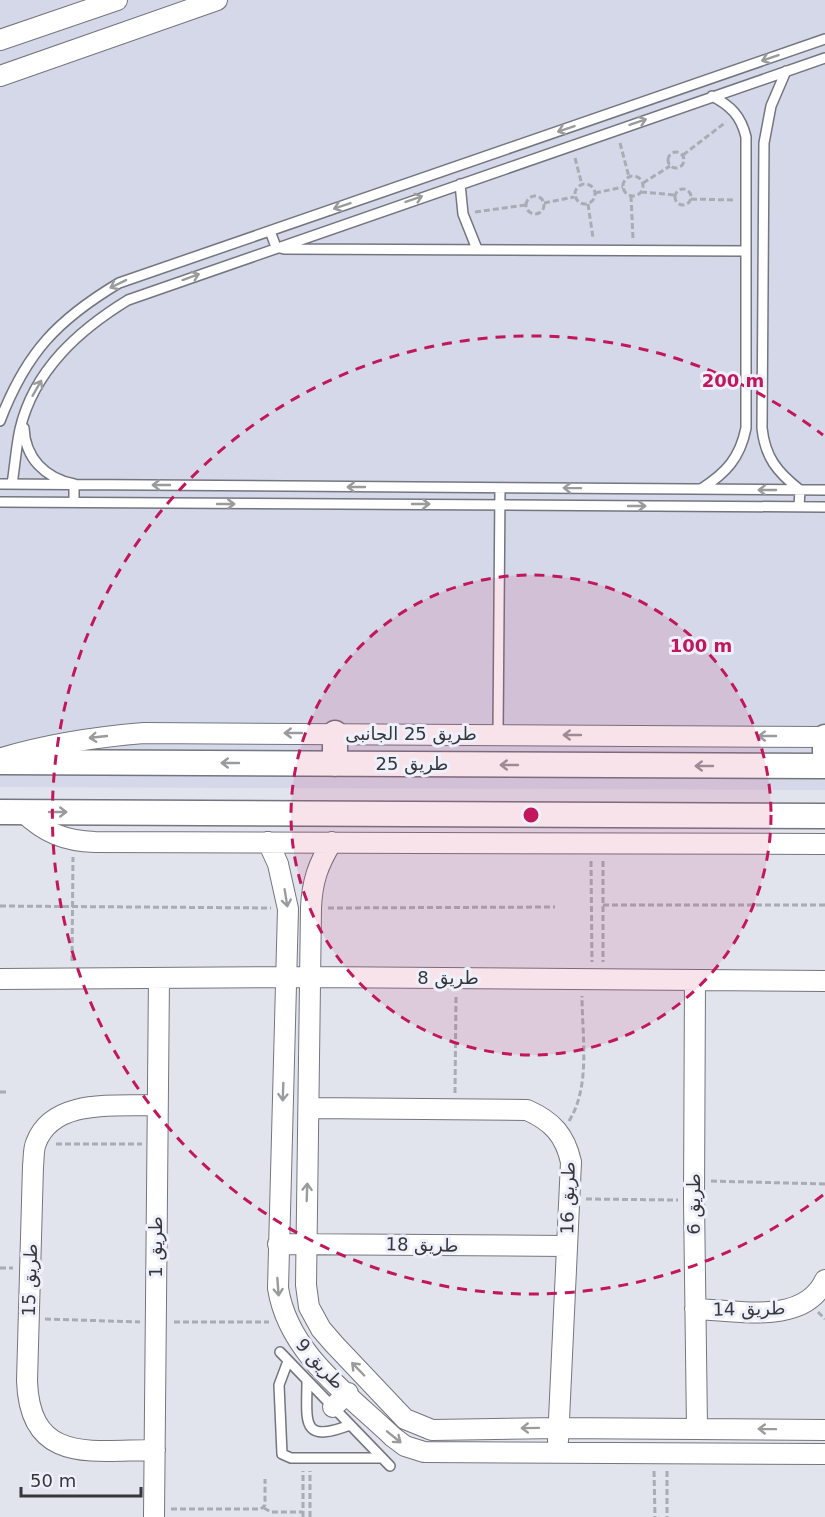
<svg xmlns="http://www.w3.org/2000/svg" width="825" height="1517" viewBox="0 0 825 1517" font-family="'DejaVu Sans',Cairo,sans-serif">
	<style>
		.built { fill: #d4d8e8 }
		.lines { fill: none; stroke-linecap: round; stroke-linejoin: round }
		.service-casing { stroke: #74767f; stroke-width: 12 }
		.minor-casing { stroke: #74767f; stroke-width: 22 }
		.tertiary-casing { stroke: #74767f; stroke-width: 27 }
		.path { stroke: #aaacb4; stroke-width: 3; stroke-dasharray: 6 3; stroke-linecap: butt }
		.service { stroke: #fff; stroke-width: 9 }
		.minor { stroke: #fff; stroke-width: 20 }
		.tertiary { stroke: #fff; stroke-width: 24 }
		.oneway { stroke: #9a9b9d }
		.ring { fill: none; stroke: #c2185b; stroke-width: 3; stroke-dasharray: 10 8 }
		.labels { text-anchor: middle; stroke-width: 6; stroke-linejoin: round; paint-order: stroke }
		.street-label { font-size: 18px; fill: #36373b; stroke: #eef1fb }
		.centre { fill: #c2185b; stroke: #eef1fb; stroke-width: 3 }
		.ring-label { font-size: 18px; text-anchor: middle; font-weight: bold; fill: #c2185b; stroke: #eef1fb; stroke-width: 6; stroke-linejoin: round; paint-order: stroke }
	</style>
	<rect width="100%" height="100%" fill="#e1e3ed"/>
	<path class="built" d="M0,0H825V790L0,787Z"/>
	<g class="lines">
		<g class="service-casing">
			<path id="service" d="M786,71L771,106L764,143L762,428C765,457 777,472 800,490L799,506
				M460,184L463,214L477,249
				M270,231L276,247L284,249L746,251
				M0,421C26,353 57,320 119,283L825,39
				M24,428C25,458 45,478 74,484V502
				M0,484L825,490
				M12,484C15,466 16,447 20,429C34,370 79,330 128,300L825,58
				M701,489C726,473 740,458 746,428V137C741,116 731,106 712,96
				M0,502L825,507
				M498,734L500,488
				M280,1352L390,1466
				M288,1361L279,1385L282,1454L291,1458H381
				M307,1380C307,1422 300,1444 350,1425"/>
		</g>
		<g class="minor-casing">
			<path id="minor" d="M0,40L117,0
				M0,76L217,0
				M2,758C49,744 95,737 144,733L825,737
				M23,812C45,833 65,841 95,842L825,844
				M268,842L278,864L288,909L278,1288C288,1353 348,1394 393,1437L405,1446L424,1452L825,1454
				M332,842C318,864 312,882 311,908L306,1285L309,1307L321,1329L334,1344L405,1419L432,1430L558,1428L825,1430
				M0,979L311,977L825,981
				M695,980L694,1200L697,1428
				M309,1108L527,1110C552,1121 565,1135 571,1162L558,1441
				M278,1244L567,1246
				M695,1309C736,1310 804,1326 825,1280
				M333,1407L348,1393
				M155,1450C92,1450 30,1465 27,1381L33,1166C34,1159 33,1150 36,1143C53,1097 118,1107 157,1105
				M154,1517L159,978"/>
		</g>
		<g class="tertiary-casing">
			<path id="tertiary" d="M825,737V754
				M0,762L825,766
				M335,764V733
				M0,812L825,816"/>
		</g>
		<path class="path" d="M620,143L629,177
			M668 160a8 8 0 1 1 16 0a8 8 0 1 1-16 0Z
			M683,155L726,122
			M575,158L582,185
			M623 186a10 10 0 1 1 20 0a10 10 0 1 1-20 0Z
			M643,183L670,166
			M575 194a10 10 0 1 1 20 0a10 10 0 1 1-20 0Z
			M675 197a8 8 0 1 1 16 0a8 8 0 1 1-16 0Z
			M641,192L675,195
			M595,193L623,187
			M631,196L633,239
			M526 205a9 9 0 1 1 18 0a9 9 0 1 1-18 0Z
			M691,199L734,200
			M544,203L574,197
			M588,204L593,238
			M475,212L526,205
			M591,861L592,962
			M603,861V962
			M603,905H825
			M0,906L271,908
			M328,908L555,907
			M72,961L73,857
			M0,1092H9
			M455,1093L456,995
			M569,1121C591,1086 582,1036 582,996
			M56,1144H142
			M711,1181L825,1184
			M586,1199L678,1200
			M0,1268H13
			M818,1312L825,1319
			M45,1319L140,1322
			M174,1322H269
			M654,1471L655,1517
			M667,1471V1517
			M264,1508L271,1512H303
			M171,1509H261L265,1505V1479
			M303,1517V1471
			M310,1517V1471"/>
		<use href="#service" class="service"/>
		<use href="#minor" class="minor"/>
		<use href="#tertiary" class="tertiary"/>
	</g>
	<defs><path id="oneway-shaft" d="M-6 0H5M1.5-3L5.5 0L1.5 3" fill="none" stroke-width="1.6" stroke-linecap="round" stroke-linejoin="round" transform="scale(1.5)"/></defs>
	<g class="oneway">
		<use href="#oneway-shaft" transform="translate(770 58) rotate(161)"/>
		<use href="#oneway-shaft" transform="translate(638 122) rotate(-19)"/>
		<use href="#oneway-shaft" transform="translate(566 129) rotate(161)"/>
		<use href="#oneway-shaft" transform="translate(414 199) rotate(-19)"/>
		<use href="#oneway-shaft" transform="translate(342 206) rotate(161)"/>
		<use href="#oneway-shaft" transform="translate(191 277) rotate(-20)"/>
		<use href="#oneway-shaft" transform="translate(118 284) rotate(154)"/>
		<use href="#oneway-shaft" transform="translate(37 388) rotate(-60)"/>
		<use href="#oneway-shaft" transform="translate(161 485) rotate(-180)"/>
		<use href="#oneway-shaft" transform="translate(356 487) rotate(-180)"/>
		<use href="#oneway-shaft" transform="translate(572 488) rotate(-179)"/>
		<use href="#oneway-shaft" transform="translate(767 490) rotate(-180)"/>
		<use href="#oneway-shaft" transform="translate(226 504)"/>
		<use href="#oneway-shaft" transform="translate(421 504)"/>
		<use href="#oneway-shaft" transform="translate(637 506)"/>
		<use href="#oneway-shaft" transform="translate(293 733) rotate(-180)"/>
		<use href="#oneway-shaft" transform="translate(572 735) rotate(-180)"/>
		<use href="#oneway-shaft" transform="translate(767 736) rotate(-180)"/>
		<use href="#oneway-shaft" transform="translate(98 737) rotate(174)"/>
		<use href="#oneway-shaft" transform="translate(230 763) rotate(-180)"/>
		<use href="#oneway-shaft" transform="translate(509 765) rotate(-180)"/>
		<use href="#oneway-shaft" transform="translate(704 766) rotate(-180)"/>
		<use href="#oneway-shaft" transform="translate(58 812)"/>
		<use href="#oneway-shaft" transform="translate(286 898) rotate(81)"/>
		<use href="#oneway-shaft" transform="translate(283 1092) rotate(92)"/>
		<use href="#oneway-shaft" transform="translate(307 1192) rotate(-88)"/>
		<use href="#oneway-shaft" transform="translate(278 1287) rotate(86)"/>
		<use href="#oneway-shaft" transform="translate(358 1369) rotate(-134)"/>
		<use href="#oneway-shaft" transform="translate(530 1428) rotate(179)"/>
		<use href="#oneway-shaft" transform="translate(767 1429) rotate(-179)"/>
		<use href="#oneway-shaft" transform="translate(394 1437) rotate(39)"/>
	</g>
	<circle cx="531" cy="815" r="240" fill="#c2185b" fill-opacity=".12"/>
	<g class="ring">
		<circle cx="531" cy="815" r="240"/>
		<path d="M823 1195A479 479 0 1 1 823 435"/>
	</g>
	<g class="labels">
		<g class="street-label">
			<text x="411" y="740">طريق 25 الجانبى</text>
			<text x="412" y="770">طريق 25</text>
			<text x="448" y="984">طريق 8</text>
			<text transform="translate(568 1198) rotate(-89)" y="6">طريق 16</text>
			<text transform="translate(694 1204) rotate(-90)" y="6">طريق 6</text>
			<text transform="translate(422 1245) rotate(1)" y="6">طريق 18</text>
			<text transform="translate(156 1247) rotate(-90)" y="6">طريق 1</text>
			<text transform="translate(30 1280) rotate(-88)" y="6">طريق 15</text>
			<text transform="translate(749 1309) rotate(-1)" y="6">طريق 14</text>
			<text transform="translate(320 1364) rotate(47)" y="6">طريق 9</text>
		</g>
	</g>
	<circle cx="531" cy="815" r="9" class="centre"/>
	<g class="ring-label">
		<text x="733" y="387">200 m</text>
		<text x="701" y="652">100 m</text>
	</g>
	<path d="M21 1487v9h120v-9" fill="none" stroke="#36373b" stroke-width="3"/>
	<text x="30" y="1487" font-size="18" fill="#36373b" stroke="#eef1fb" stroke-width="4.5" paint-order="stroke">50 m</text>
</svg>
